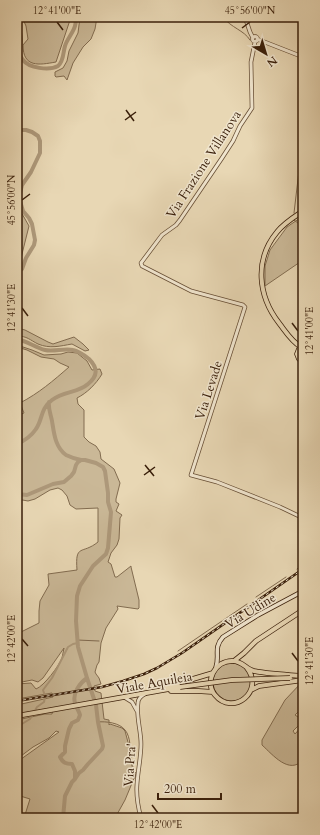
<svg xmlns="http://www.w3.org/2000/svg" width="320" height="835" viewBox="0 0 320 835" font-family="Cardo,serif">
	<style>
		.green { fill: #cab897; stroke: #826c50 }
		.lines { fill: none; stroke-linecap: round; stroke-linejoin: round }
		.stream { stroke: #7f684d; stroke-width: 1 }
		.canal { stroke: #ad987a; stroke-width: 2 }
		.river { stroke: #ad987a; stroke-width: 4 }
		.tertiary-casing { stroke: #664d34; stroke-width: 4.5 }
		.secondary-casing { stroke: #3a1f0a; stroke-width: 5 }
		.primary-casing { stroke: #3a1f0a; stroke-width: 5.5 }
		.tertiary { stroke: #f0e5ce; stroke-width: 3 }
		.secondary { stroke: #f0e5ce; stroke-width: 3.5 }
		.primary { stroke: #e8d7b4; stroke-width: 4 }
		.rail-casing { stroke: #3a1f0a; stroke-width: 2.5 }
		.rail { stroke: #f0e5ce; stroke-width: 1; stroke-dasharray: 3; stroke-linecap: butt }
		.primary-bridge-casing { stroke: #3a1f0a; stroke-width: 5.5; stroke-linecap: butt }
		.primary-bridge { stroke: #e8d7b4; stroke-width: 4 }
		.ticks { fill: none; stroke: #3a1f0a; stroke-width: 1.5 }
		.labels { text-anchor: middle; stroke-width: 3; stroke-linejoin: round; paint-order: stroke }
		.street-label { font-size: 13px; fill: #3a1f0a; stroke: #f0e5ce }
		.neatline { fill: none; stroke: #3a1f0a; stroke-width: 1.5 }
		.ticks-label { font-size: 10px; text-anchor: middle; fill: #3a1f0a }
	</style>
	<rect width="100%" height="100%" fill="#e8d7b4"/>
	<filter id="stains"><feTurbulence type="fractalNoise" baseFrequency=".005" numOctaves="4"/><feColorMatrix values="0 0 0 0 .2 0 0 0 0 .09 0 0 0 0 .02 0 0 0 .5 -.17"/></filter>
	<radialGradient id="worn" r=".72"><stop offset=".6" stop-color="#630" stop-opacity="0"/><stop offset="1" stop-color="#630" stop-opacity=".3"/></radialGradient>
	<path class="green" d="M22,17H70V20L56,62C39,65 23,68 23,45L28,39L26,26Z
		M80,17H97L95,29L91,39L83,47L73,63L67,80L64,76L56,77L55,76V72L63,68L67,61L69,51L78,33Z
		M17,205L29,226L21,258L20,264L17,267Z
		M303,216V260L265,286V266L270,250L287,227Z
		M17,328L25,330L48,342L53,344L74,337L83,344L89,350L85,351L72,344C60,346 50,349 38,344C30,340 27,336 17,336Z
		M17,345L32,350L44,355L61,354L68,352L77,353L87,361L92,370L100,369L102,374C96,384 87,393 77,398L78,404L84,410V437L89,442L96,446L100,452L101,459L114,469L120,483L116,499V502L119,504L116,511L122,515L120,518L119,539L117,545L111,553L108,562L111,564L115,577H117L131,566V567L139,600V608L138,609L117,606L118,609L106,628L101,643L99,662L97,665L95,672L96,674L99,678L101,684L94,686L95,691L101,693L104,719L109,720V725L110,724L122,728L125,731L129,746L130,759L135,776L125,800L115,818H24L30,799L17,795V762L59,732L56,731L49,738L33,747L17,759V720L45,714H52L53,708L17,714V705L53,697L52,693L17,699V684L31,683L36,689C44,686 59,666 62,658C63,655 63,651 64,648L43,678L38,682L32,680L17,683V634L39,623V611L40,601L49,585L48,574L77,570C75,543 82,555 98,542V508L76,509L70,505L67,496L62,490L58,488L50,490L35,499L28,501L17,499V416L24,413L20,403C39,393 53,381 69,367L60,363L54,359L41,357L27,350L17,347Z
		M213 682a19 19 0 1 1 38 0a19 19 0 1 1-38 0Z
		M302,682H303V711L302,710H300L295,715L298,717L303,712V721L293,731L295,734L303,725V760C289,775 273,755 262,745V740L285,700Z"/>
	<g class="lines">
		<path class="stream" d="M223,17C231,28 244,30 250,40
			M294,213L300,162L301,134L303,120
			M294,220L303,227
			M297,569L303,565
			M256,597L286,577
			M77,640L99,641
			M178,651L247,604
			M98,722C106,721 120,723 125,730C131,737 130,750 131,759C132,763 133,767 134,771L136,773L135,778"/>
		<path class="canal" d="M17,727L30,719L37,707L44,702L45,696L43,690L52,678L68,647L73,644L78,643"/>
		<path class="river" d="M17,25C19,29 21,34 21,40C21,47 17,54 23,60C29,68 49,71 58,66C64,61 63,52 65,46C67,39 73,33 75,26C76,23 76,20 76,17
			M17,130H26L32,132L38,136L40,141V153L31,172L22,185L20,193V201L23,211L29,218L32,224L35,240L34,245L26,258L22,269L17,272
			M17,339C27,341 36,348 45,350C54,352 64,348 73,350C79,351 84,355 89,359C98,368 98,376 88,384C78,393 64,391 52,400C40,409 43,419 36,429C32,435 24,441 17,444
			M49,402C48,409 51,415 52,421C54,433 55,447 66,455C70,457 76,459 81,460
			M17,494L27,495L53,484L64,482L71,476L74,472L76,465L78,462L81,460H85L96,463L103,467L105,471L108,493V502L111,512L108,548L106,554L93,566L80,586L77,596L76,621L78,647L87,678L96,705L98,722L103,746L102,749L88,764L83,770L79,773L75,779
			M63,818L65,796L72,782L75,779V771L72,764C66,764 63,763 60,757L65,752V746L69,729L72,723L78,720L80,715C79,711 76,707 75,703C72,693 80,683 87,678"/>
		<g class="tertiary-casing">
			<path id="tertiary" d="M245,17L250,32L253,38
				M252.5 39a2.5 2.5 0 1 1 5 0a2.5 2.5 0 1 1-5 0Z
				M257,39L303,57
				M255,42L251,62L252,108L240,126L233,141L222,158L180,220L176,225L162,235L141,263L142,266L191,291L243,305L245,307L191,475L217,482L280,507L303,518
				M124,697L132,702L137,711
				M141,818C138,807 136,796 137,784C138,770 141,757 141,744C141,730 136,717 138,703C138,699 141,696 145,694"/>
		</g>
		<g class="secondary-casing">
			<path id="secondary" d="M216,667C220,655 213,648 223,637L258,615L303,591"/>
		</g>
		<g class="primary-casing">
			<path id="primary" d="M301,347C291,341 286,332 279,323C258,296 254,260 277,232C284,223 294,217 303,211
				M303,347L299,349L297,354L299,359L303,360
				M234,661L244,653L256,641L303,610
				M247,668C265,691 233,717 215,695C204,682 215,660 233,661C242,661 246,669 254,671C269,674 288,675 303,676
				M166,687L213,673
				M251,690L259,686L303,680
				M171,691H198L213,692
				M17,716L180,687"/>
		</g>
		<use href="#tertiary" class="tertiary"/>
		<use href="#secondary" class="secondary"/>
		<use href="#primary" class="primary"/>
		<g class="rail-casing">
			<path id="rail" d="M17,701L102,687L123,681L144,674L157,668L182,653L303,569"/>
		</g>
		<use href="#rail" class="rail"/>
		<g class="primary-bridge-casing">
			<path id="primary-bridge" d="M180,687L232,680L290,678"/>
		</g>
		<use href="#primary-bridge" class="primary-bridge"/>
	</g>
	<path class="ticks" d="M57,22L63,30M242,28L250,22M126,110L134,121M125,120L136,112M22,200L30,194M22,308L28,316M292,323L298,331M145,465L154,476M144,475L155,467M22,639L28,646M292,653L298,661M152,805L158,813"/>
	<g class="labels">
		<g class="street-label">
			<text transform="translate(203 164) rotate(-57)" y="5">Via Frazione Villanova</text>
			<text transform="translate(208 390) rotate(-72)" y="5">Via Levade</text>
			<text transform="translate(250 610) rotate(-31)" y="5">Via Udine</text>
			<text transform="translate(154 682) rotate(-10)" y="5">Viale Aquileia</text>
			<text transform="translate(129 765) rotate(-86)" y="5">Via Pra'</text>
		</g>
	</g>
	<rect width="320" height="835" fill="none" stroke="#e8d7b4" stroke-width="44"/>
	<g transform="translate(266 54) rotate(142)" stroke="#f0e5ce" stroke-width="3" paint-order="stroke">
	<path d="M0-3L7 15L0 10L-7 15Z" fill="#3a1f0a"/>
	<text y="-6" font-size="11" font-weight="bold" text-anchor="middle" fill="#3a1f0a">N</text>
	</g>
	<path d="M158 793v6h63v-6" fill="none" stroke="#3a1f0a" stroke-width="2"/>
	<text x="164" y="793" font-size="12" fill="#3a1f0a" stroke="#f0e5ce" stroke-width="3" paint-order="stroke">200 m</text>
	<rect x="22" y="22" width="276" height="791" class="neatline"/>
	<g class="ticks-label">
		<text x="57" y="14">12°41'00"E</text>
		<text x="250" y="14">45°56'00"N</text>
		<text transform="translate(11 200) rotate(-90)" y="4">45°56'00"N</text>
		<text transform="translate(11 308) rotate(-90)" y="4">12°41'30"E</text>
		<text transform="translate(309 331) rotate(-90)" y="4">12°41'00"E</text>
		<text transform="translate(11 639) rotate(-90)" y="4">12°42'00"E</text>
		<text transform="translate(309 661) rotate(-90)" y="4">12°41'30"E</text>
		<text x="158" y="828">12°42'00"E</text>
	</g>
	<rect width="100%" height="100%" filter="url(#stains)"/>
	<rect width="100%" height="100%" fill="url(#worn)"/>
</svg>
